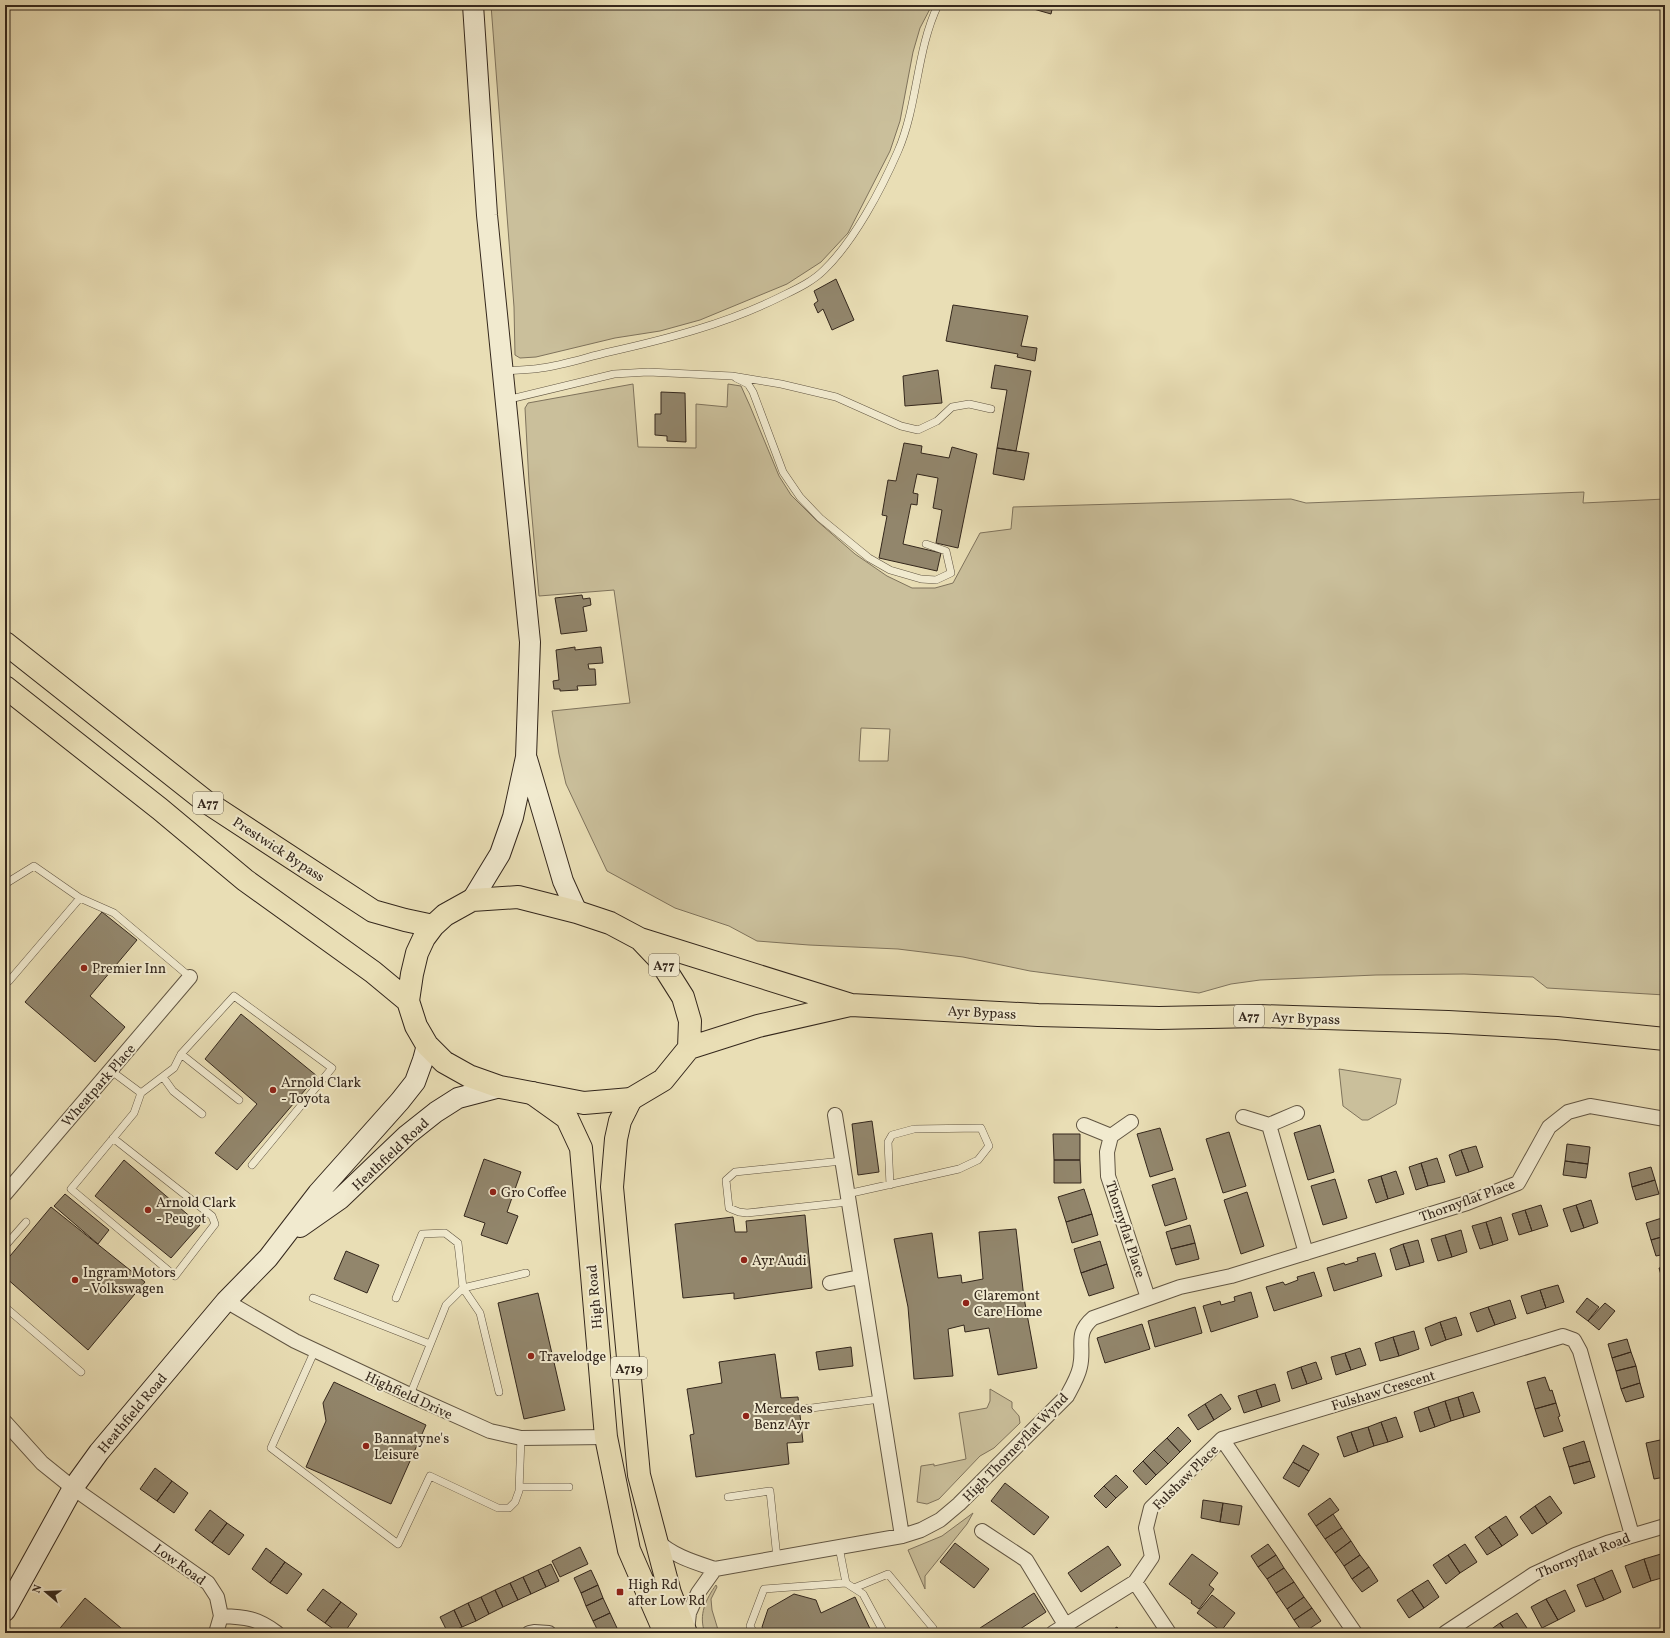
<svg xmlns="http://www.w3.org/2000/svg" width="1670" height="1638" viewBox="0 0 1670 1638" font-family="Vollkorn,serif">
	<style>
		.green { fill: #cabf9b; stroke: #7f735c; fill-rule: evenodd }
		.building { fill: #92866c; stroke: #34271c }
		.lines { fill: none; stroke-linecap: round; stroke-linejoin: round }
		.service-casing { stroke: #615542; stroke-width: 8 }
		.minor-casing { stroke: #615542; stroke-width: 16 }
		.secondary-casing { stroke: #34271c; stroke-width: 22 }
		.primary-casing { stroke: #34271c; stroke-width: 24 }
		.trunk-casing { stroke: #34271c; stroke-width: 24 }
		.service { stroke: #f1eacf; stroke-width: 7 }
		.minor { stroke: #f1eacf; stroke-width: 14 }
		.secondary { stroke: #f1eacf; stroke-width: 20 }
		.primary { stroke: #e9deb5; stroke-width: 22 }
		.trunk { stroke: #e9deb5; stroke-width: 22 }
		.poi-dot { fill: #8f2418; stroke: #f1eacf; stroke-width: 1.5 }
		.labels { text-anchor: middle; stroke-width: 4; stroke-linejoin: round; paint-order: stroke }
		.shield { fill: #f1eacf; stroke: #6d6252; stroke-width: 1 }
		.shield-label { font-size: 13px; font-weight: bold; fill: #34271c }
		.street-label { font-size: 14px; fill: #34271c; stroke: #f1eacf }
		.poi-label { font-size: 14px; fill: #34271c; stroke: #f1eacf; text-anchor: start }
	</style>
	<rect width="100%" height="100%" fill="#e9deb5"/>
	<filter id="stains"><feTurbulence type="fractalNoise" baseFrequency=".005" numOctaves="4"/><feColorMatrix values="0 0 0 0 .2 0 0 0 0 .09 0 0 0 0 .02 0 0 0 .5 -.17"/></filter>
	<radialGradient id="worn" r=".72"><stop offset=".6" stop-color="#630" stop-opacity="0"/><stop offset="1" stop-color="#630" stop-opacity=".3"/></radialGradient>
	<path class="green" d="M491,5H932L920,28L913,52L900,121L890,151L848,233L821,262L787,284L700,320L660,331L615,338L536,357L520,358L515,355L514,307Z
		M633,384L638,447L696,448V404L727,407L728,384L741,386L750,406L779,476L791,495L816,520L855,554L887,576L912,588H935L953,583L980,533L1011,529L1013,507L1291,499L1306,503L1584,492L1583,503L1665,499V995L1547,988L1533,977L1464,974L1376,975L1260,980L1231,984L1199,993L1030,971L963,957L898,949L809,945L757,941L729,926L675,908L607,871L566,784L559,754L552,711L630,703L614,590L539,596L529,483L525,408L528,403ZM861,728L890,729L888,761H859Z
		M1339,1069L1401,1079L1396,1104L1368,1120H1362L1343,1106Z
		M990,1389L1012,1402V1408L1019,1416L1020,1423L994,1448L980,1456L939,1499L927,1504L917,1502L921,1466L934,1464V1466L966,1459L959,1413L987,1408L990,1401Z
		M973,1513L967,1524L925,1576V1589L908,1550L942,1536Z
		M716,1585L717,1587L711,1599L712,1610L719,1633H705C698,1615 706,1599 716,1585Z"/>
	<path class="building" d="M1031,5H1053L1051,14L1030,8Z
		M836,279L854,320L832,330L823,309L818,313L814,304L818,301L814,291Z
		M953,305L1028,316L1021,346L1037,348L1035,361L1017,357L1018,354L946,341Z
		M995,365L1031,371L1016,451L997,448L1007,390L991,388Z
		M938,370L942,403L905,406L903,376Z
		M661,392L685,393L686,442L667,441V436L655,435V414H661Z
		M904,443L922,446L921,453L949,458L952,447L977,454L958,548L936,543L942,510L933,508L938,478L917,474L913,493L918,494L917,505L911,504L903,544L941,553L937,571L879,558L887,516L882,515L888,480L896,481Z
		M997,448L1029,453L1024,480L993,474Z
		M582,595L583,599L590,598L591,605L583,607L587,631L561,634L555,598Z
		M575,647V650L601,647L603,663L588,664L589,669H595L596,685L577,686L578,690L560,691V689H554L553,681L559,680L556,650Z
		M102,912L137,940L90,996L125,1027L95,1062L25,1002Z
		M241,1014L317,1076L237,1170L215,1153L257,1104L205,1059Z
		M872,1121L879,1172L858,1175L852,1124Z
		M1320,1125L1334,1172L1308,1180L1294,1133Z
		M1160,1128L1173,1170L1150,1177L1137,1134Z
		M1229,1132L1246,1186L1223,1193L1206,1139Z
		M1053,1134H1080V1160H1054Z
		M1567,1144L1590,1147L1588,1164L1565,1161Z
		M1476,1146L1483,1167L1469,1172L1461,1150Z
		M1461,1150L1469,1172L1456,1176L1449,1155Z
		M1437,1158L1445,1182L1428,1186L1421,1163Z
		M484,1159L521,1172L507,1212L518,1216L507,1244L481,1235L485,1223L464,1216Z
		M124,1160L200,1225L171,1258L95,1196Z
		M1054,1160H1080L1081,1183H1054Z
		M1565,1161L1588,1164L1586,1178L1563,1175Z
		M1421,1163L1428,1186L1416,1190L1409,1167Z
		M1651,1167L1655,1180L1632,1187L1629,1173Z
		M1396,1171L1404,1194L1388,1199L1381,1176Z
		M1381,1176L1388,1199L1376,1203L1368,1180Z
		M1175,1178L1187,1219L1165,1226L1152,1185Z
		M1335,1179L1347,1218L1323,1225L1311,1186Z
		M1655,1180L1659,1194L1636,1200L1632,1187Z
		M1084,1189L1092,1214L1066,1222L1058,1197Z
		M1247,1192L1264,1246L1241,1254L1224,1200Z
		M65,1194L109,1230L98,1244L54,1206Z
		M1591,1200L1598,1223L1584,1228L1576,1205Z
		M1541,1205L1548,1226L1532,1231L1525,1210Z
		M1576,1205L1584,1228L1571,1232L1563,1209Z
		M51,1207L145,1282L88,1350L5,1277V1262Z
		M1525,1210L1532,1231L1519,1235L1512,1214Z
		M1092,1214L1098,1235L1072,1243L1066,1222Z
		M805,1215L812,1288L734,1299V1293L683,1298L675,1224L733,1217L735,1232H747L746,1221Z
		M1501,1217L1508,1240L1493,1245L1486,1222Z
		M1665,1217V1236L1651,1240L1646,1223Z
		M1486,1222L1493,1245L1480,1249L1472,1226Z
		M1190,1225L1195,1243L1171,1249L1166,1232Z
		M1016,1229L1024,1298L1037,1368L998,1375L989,1328L965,1332L964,1325L948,1329L953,1376L914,1379L908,1307L894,1239L932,1233L938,1278L961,1275L962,1283L983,1279L979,1232Z
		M1461,1230L1467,1252L1452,1257L1445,1235Z
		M1445,1235L1452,1257L1438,1261L1431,1239Z
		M1665,1236V1254L1656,1256L1651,1240Z
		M1418,1240L1424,1262L1410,1266L1403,1244Z
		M1100,1241L1107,1264L1081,1273L1074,1249Z
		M1195,1243L1199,1259L1176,1265L1171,1249Z
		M1403,1244L1410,1266L1396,1270L1390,1249Z
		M346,1251L379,1265L367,1293L334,1279Z
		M1375,1253L1382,1276L1334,1291L1327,1268L1344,1263L1345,1265L1358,1261L1357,1258Z
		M1107,1264L1114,1288L1089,1296L1081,1273Z
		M1665,1267V1284L1664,1285L1659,1268Z
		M1314,1272L1322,1296L1274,1311L1266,1287L1283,1282L1285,1285L1298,1280L1297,1277Z
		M1558,1285L1564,1302L1546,1308L1540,1290Z
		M1540,1290L1546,1308L1527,1314L1521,1296Z
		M1251,1292L1258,1317L1211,1332L1203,1306L1220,1301L1221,1305L1235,1301L1234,1297Z
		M538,1293L565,1410L524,1419L498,1303Z
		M1587,1298L1599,1307L1588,1321L1576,1312Z
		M1510,1300L1516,1318L1495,1325L1488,1307Z
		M1605,1303L1615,1311L1599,1330L1588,1321Z
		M1195,1307L1202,1333L1155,1347L1148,1321Z
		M1488,1307L1495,1325L1477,1332L1470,1313Z
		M1456,1317L1462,1335L1446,1340L1440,1322Z
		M1440,1322L1446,1340L1431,1346L1425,1328Z
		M1142,1324L1150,1349L1105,1363L1097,1338Z
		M1414,1331L1419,1349L1399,1356L1393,1337Z
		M1393,1337L1399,1356L1380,1361L1375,1343Z
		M1627,1339L1631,1352L1612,1358L1608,1344Z
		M851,1347L853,1366L819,1370L816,1352Z
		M1360,1348L1366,1365L1351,1370L1345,1353Z
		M1631,1352L1636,1366L1616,1371L1612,1358Z
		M1345,1353L1351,1370L1336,1375L1331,1357Z
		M775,1354L781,1398L798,1397L803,1442L787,1443L789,1464L696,1477L690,1435L694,1434L687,1389L722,1383L719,1362Z
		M1316,1362L1322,1379L1307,1384L1301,1367Z
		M1636,1366L1640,1383L1621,1389L1616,1371Z
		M1301,1367L1307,1384L1292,1389L1287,1372Z
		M1545,1377L1550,1391L1552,1390L1556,1403L1535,1409L1527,1382Z
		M334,1382L426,1425L391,1504L306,1467L326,1421L323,1403Z
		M1640,1383L1644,1397L1626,1402L1621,1389Z
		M1275,1384L1280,1401L1262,1407L1256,1390Z
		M1256,1390L1262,1407L1244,1413L1238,1396Z
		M1473,1392L1480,1412L1464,1417L1458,1397Z
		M1221,1394L1231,1409L1214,1420L1205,1404Z
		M1458,1397L1464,1417L1451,1421L1445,1401Z
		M1445,1401L1451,1421L1435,1427L1428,1407Z
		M1556,1403L1560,1416L1558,1417L1563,1431L1544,1437L1535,1409Z
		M1205,1404L1214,1420L1198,1430L1188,1415Z
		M1428,1407L1435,1427L1420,1432L1414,1412Z
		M1396,1417L1403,1437L1388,1442L1381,1422Z
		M1381,1422L1388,1442L1374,1446L1368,1427Z
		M1178,1427L1191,1441L1180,1452L1167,1438Z
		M1368,1427L1374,1446L1358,1452L1351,1432Z
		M1351,1432L1358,1452L1344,1457L1337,1437Z
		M1167,1438L1180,1452L1168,1464L1154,1450Z
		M1665,1439V1477L1654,1479L1646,1443Z
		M1584,1441L1590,1461L1569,1467L1563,1448Z
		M1303,1445L1319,1454L1309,1471L1293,1462Z
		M1154,1450L1168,1464L1156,1475L1143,1461Z
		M1143,1461L1156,1475L1146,1485L1133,1471Z
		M1590,1461L1595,1477L1574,1484L1569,1467Z
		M1293,1462L1309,1471L1299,1487L1283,1478Z
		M155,1468L172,1481L157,1501L140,1489Z
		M1116,1475L1128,1487L1116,1498L1104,1486Z
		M172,1481L188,1493L174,1513L157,1501Z
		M1005,1483L1049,1517L1034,1535L991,1501Z
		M1104,1486L1116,1498L1106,1508L1094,1496Z
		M1550,1496L1562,1513L1547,1524L1535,1506Z
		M1330,1498L1339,1510L1316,1526L1308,1514Z
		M1203,1500L1223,1503L1220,1522L1201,1518Z
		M1223,1503L1242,1506L1239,1525L1220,1522Z
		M1535,1506L1547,1524L1532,1534L1520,1517Z
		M210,1510L227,1523L212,1543L195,1530Z
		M1333,1514L1342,1528L1325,1539L1316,1526Z
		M1506,1516L1518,1535L1502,1546L1489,1527Z
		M227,1523L244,1535L229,1555L212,1543Z
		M1489,1527L1502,1546L1487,1555L1475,1537Z
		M1342,1528L1351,1541L1335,1553L1325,1539Z
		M1351,1541L1360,1555L1344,1566L1335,1553Z
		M955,1543L989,1569L974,1588L940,1562Z
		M1268,1544L1276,1555L1258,1567L1251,1556Z
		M1465,1544L1477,1562L1460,1573L1448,1555Z
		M1108,1546L1121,1565L1081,1592L1068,1573Z
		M580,1547L588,1564L560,1577L552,1561Z
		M266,1548L285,1562L270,1583L252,1569Z
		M1192,1554L1218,1573L1209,1585L1214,1589L1199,1609L1191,1603L1192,1601L1169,1584Z
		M1661,1554L1665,1565V1577L1651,1581L1644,1559Z
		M1276,1555L1284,1568L1267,1579L1258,1567Z
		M1360,1555L1369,1567L1352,1579L1344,1566Z
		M1448,1555L1460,1573L1446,1584L1433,1565Z
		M1644,1559L1651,1581L1633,1588L1625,1566Z
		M285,1562L302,1574L287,1594L270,1583Z
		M551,1564L559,1581L546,1587L538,1570Z
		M1369,1567L1378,1581L1362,1592L1352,1579Z
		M1284,1568L1294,1582L1276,1593L1267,1579Z
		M538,1570L546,1587L531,1594L523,1577Z
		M591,1570L598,1585L581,1593L574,1578Z
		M1612,1570L1621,1592L1604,1600L1594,1578Z
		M523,1577L531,1594L518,1600L510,1583Z
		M1594,1578L1604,1600L1586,1607L1577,1585Z
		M1428,1580L1439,1597L1424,1608L1412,1590Z
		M1294,1582L1304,1597L1287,1609L1276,1593Z
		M510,1583L518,1600L503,1607L495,1590Z
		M598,1585L603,1598L586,1606L581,1593Z
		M323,1589L341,1602L325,1623L307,1610Z
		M495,1590L503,1607L489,1614L481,1597Z
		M1412,1590L1424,1608L1409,1618L1397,1600Z
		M1565,1590L1575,1611L1558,1620L1546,1599Z
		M1034,1593L1046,1612L1014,1633H984L980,1628Z
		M794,1594L816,1600L821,1613L855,1597L872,1633H765L762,1627L768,1609Z
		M1212,1595L1235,1613L1221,1631L1197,1613Z
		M481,1597L489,1614L476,1621L468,1603Z
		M1304,1597L1312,1608L1294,1620L1287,1609Z
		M85,1598L127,1633H56Z
		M603,1598L610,1613L593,1621L586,1606Z
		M1546,1599L1558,1620L1542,1628L1531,1607Z
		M341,1602L357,1614L344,1633H339L325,1623Z
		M468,1603L476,1621L462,1627L454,1610Z
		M1312,1608L1321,1621L1303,1633L1294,1620Z
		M454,1610L462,1627L448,1633L440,1617Z
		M610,1613L617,1628L606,1633H599L593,1621Z
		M1517,1613L1529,1631L1527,1633H1507L1500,1623Z
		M1500,1623L1507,1633H1486Z
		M1117,1627L1121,1633H1107Z"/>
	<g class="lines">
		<g class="service-casing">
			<path id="service" d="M503,371C516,370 529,370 541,368C564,365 587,357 609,352C667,339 725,324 778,298C794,290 811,283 824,270C854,241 881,190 898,151C918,105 916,51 938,5
				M736,378L748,384L753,392L783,472L800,497L820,518L869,558L890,570L921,579L936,580L951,573L946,551L926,544
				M506,400L614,374L648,372L732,376L781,384L836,397L901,426L918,430L937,421L952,407L969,404L991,409
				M5,884L34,866L80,898L114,913L190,977
				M5,978L9,981L80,898
				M181,1054L239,1100
				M110,1070L141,1093L174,1068L181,1054L234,996L332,1068L252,1165
				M163,1077L173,1091L202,1114
				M113,1138L212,1216L215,1224L175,1276L71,1189L134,1113L141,1093
				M842,1161L735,1172L726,1180L729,1208L739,1212L747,1213L848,1202
				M847,1194L959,1169L978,1160L989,1146L981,1128L914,1129L892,1135L888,1142L890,1185
				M5,1246L26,1222
				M313,1298L430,1344
				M396,1298L422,1234L445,1233L458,1243L463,1288L480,1313L499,1392
				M5,1307L81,1372
				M315,1350L271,1448L398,1544L430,1476L498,1508H509L515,1502L519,1491L521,1438
				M410,1395L446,1305L463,1288L526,1273
				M804,1409L880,1399
				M519,1487H569
				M728,1497L770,1491L777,1558
				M839,1547L846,1583
				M854,1588L888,1574L933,1628
				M754,1633L750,1626L764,1589L846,1583L863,1594L884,1633"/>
		</g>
		<g class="minor-casing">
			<path id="minor" d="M835,1115L902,1536
				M1243,1117L1269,1125L1297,1113
				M1131,1122L1111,1136L1107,1152L1108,1176L1148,1298
				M1084,1125L1111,1136
				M1269,1125L1306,1253
				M5,1194L190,977
				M830,1283L860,1277
				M226,1301L295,1341L410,1395L490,1431L521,1438L606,1437
				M5,1422L42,1463L73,1488L208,1583L217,1597L221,1616L216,1633
				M982,1531L1026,1560L1066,1626
				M656,1540C673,1556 694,1562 715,1569
				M1135,1582L1169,1633
				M221,1616C246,1617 257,1618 277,1633
				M687,1631L689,1613L698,1593L715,1569L902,1536L921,1530L940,1520L959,1504L1067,1396C1072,1387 1078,1377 1080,1367C1085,1346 1074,1334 1093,1318L1180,1287L1231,1276L1467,1203L1518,1183L1549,1127L1568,1112L1590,1106L1665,1119
				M529,1633L534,1632L549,1633
				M1053,1633L1135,1582L1152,1557L1146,1528L1151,1508L1222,1439
				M1355,1633L1222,1439L1563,1336L1574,1340L1580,1351L1632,1535
				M1445,1633L1534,1574L1575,1555L1607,1543L1665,1526"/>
		</g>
		<g class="secondary-casing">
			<path id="secondary" d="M527,759L563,881L577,912
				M472,900L500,854L513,817L526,757L530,642L487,215L473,5
				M300,1227L340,1199L407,1135L436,1112L458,1098L500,1087
				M5,1611L73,1488L99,1452L226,1301L268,1258L318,1193L400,1101L415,1082L423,1060L427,1045"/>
		</g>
		<g class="primary-casing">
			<path id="primary" d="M532,1093L567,1118L581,1148L606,1437L629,1550L665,1633
				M631,1099L620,1121L616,1139L612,1187L639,1475L670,1593L686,1633"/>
		</g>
		<g class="trunk-casing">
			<path id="trunk" d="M5,643L205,801L373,911L405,920L433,926
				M5,687L160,809L245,880L373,972L408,1001
				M518,897L577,912L610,923L640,939L659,959L683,997L690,1021L689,1048L663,1080L631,1099L584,1103L500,1087L469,1076L444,1062L427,1045L416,1026L408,1001L412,974L417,953L424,938L433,926L445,915L472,900Z
				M640,939L851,1005L1038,1015L1159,1018L1259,1016L1448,1022L1557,1028L1665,1039
				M689,1048L758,1026L850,1005"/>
		</g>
		<use href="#service" class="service"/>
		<use href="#minor" class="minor"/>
		<use href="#secondary" class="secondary"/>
		<use href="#primary" class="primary"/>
		<use href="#trunk" class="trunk"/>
	</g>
	<g class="poi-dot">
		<circle cx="84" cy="968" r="4"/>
		<circle cx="273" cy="1090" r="4"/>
		<circle cx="493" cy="1192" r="4"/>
		<circle cx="148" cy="1210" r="4"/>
		<circle cx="744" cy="1260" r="4"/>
		<circle cx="75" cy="1280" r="4"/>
		<circle cx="966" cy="1303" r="4"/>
		<circle cx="531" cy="1356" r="4"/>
		<circle cx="746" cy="1416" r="4"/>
		<circle cx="366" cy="1446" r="4"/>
		<rect x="616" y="1588" width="8" height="8" rx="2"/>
	</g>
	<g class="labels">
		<g class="shield">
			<rect x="193" y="792" width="30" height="22" rx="3"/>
			<rect x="649" y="954" width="30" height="22" rx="3"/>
			<rect x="1234" y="1005" width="30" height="22" rx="3"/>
			<rect x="611" y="1357" width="36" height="22" rx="3"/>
		</g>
		<g class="shield-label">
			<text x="208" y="808">A77</text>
			<text x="664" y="970">A77</text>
			<text x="1249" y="1021">A77</text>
			<text x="629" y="1373">A719</text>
		</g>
		<g class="street-label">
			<text transform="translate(279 849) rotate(33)" y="5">Prestwick Bypass</text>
			<text transform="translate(982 1012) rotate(3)" y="5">Ayr Bypass</text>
			<text transform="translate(1306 1018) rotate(2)" y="5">Ayr Bypass</text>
			<text transform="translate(98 1085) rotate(-49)" y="5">Wheatpark Place</text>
			<text transform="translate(390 1154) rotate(-43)" y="5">Heathfield Road</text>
			<text transform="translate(1467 1200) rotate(-20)" y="5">Thornyflat Place</text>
			<text transform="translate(1126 1229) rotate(72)" y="5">Thornyflat Place</text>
			<text transform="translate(594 1297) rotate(-95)" y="5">High Road</text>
			<text transform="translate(1383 1390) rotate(-17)" y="5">Fulshaw Crescent</text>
			<text transform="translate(409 1395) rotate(25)" y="5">Highfield Drive</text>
			<text transform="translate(132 1413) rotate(-50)" y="5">Heathfield Road</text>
			<text transform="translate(1015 1447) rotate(-46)" y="5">High Thorneyflat Wynd</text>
			<text transform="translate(1185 1477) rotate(-45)" y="5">Fulshaw Place</text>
			<text transform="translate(1583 1555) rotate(-22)" y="5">Thornyflat Road</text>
			<text transform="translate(180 1564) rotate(36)" y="5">Low Road</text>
		</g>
		<g class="poi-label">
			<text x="92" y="973">Premier Inn</text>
			<text x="281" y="1087">Arnold Clark<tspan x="281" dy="16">- Toyota</tspan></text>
			<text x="501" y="1197">Gro Coffee</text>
			<text x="156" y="1207">Arnold Clark<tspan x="156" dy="16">- Peugot</tspan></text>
			<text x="752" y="1265">Ayr Audi</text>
			<text x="83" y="1277">Ingram Motors<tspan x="83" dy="16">- Volkswagen</tspan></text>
			<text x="974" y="1300">Claremont<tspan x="974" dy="16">Care Home</tspan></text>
			<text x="539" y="1361">Travelodge</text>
			<text x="754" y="1413">Mercedes<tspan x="754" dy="16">Benz Ayr</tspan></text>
			<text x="374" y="1443">Bannatyne's<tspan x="374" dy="16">Leisure</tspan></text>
			<text x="628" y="1589">High Rd<tspan x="628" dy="16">after Low Rd</tspan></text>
		</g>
	</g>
	<rect width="1670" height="1638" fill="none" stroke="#e9deb5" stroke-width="20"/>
	<rect x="6" y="6" width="1658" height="1626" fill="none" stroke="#34271c" stroke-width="2"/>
	<rect x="10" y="10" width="1650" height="1618" fill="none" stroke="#34271c"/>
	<g transform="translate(46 1592) rotate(289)" stroke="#f1eacf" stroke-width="3" paint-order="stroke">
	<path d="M0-3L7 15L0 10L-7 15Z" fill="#34271c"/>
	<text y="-6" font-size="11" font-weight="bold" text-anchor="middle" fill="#34271c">N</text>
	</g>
	<rect width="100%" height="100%" filter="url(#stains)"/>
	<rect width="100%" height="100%" fill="url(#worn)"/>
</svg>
